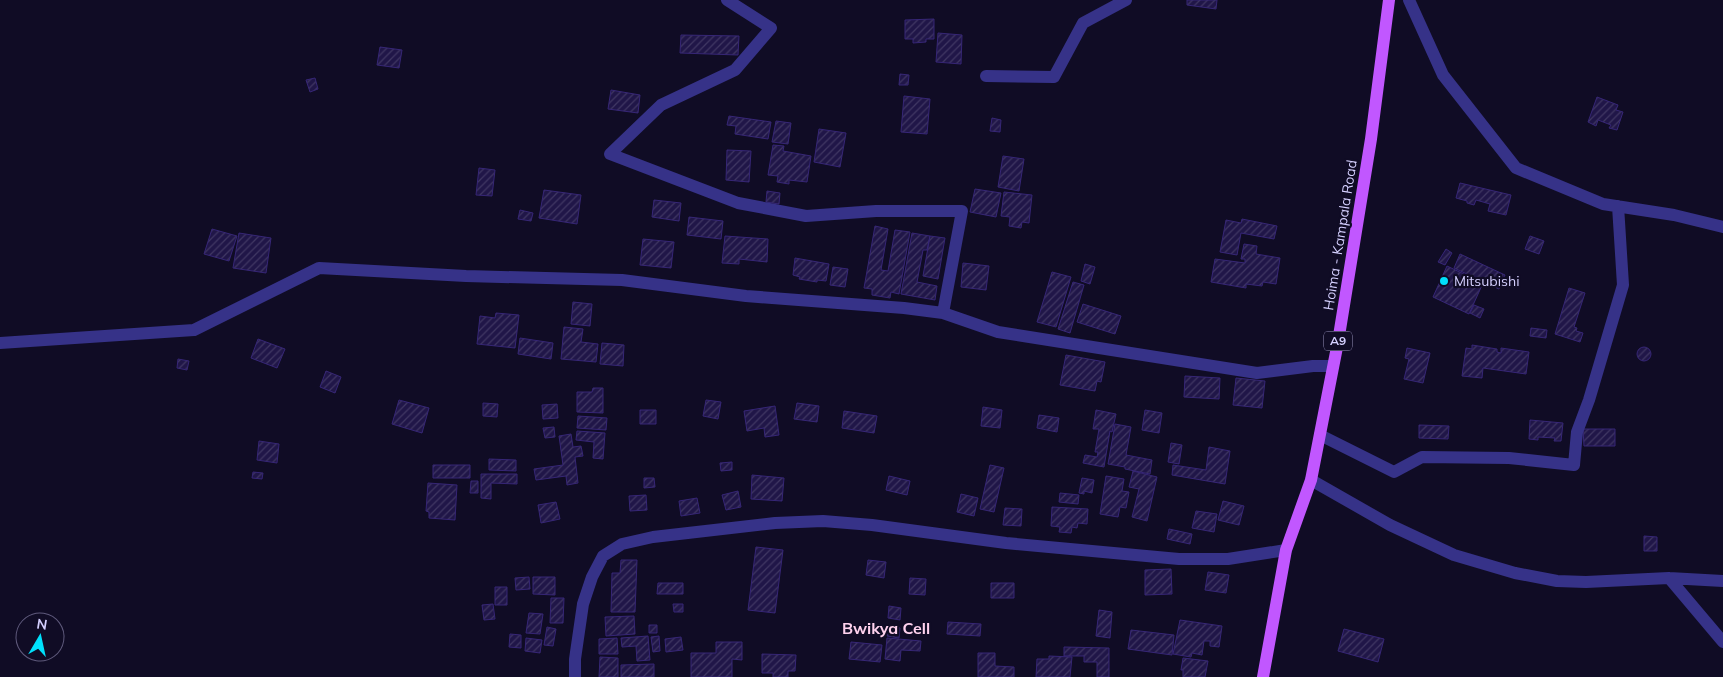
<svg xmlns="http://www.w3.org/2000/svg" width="1723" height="677" viewBox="0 0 1723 677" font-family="Mulish,sans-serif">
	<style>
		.building { fill: url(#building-hatch); stroke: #362676 }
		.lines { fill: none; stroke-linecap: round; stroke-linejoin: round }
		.minor { stroke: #363288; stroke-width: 12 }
		.major { stroke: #c157ff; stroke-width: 12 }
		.poi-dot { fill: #00e0fb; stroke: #100c25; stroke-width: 2 }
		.labels { text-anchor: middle; stroke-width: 4.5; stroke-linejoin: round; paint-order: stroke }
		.shield { fill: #100c25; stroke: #9a95be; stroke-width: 1 }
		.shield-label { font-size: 12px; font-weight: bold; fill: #d5d0ff }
		.street-label { font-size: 14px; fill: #d5d0ff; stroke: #100c25 }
		.poi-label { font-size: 14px; fill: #d5d0ff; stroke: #100c25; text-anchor: start }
		.quarter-label { font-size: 16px; font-weight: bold; fill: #ffd2ee; stroke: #100c25 }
	</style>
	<defs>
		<pattern id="building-hatch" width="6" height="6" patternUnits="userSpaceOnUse" patternTransform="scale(1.25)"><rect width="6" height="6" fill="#201648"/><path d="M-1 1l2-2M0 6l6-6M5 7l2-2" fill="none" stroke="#403763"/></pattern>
	</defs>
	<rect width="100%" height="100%" fill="#100c25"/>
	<path class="building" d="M1187,0H1217L1216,9L1187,5Z
		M934,19V39H926V42L913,43V39H905V20Z
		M938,33L962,35L961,64L936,62Z
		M681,35L739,36L738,55L680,53Z
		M380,47L402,50L399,68L377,65Z
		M900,74L909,75L908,85H899Z
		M315,78L318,89L310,92L306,80Z
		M611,90L640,95L638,113L608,109Z
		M904,96L930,99L927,134L901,132Z
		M1597,97L1618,105L1616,110L1623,112L1617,130L1609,128L1611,125L1598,120L1596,126L1588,122Z
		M729,116L771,122L768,139L735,134L736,126L727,125Z
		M992,118L1001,120L1000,132L990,131Z
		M776,121L791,123L788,144L772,142Z
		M819,129L846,133L840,167L814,162Z
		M773,145L784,146L783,151L811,156L807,182L789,180V184L777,182L778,176L768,175Z
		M727,150L751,151L749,182L726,180Z
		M1003,156L1024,159L1019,191L998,187Z
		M479,168L495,170L492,196L476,195Z
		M1460,183L1511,195L1506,215L1488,211L1490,204L1476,200L1474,205L1467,203V201L1456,198Z
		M975,189L1001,193L996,217L970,212Z
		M544,190L581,195L577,224L539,218Z
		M767,191L780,193L779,204L766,202Z
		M1004,192L1032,195L1029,223L1022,222L1021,228L1009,226L1010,217L1001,216Z
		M654,200L681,203L679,221L652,217Z
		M520,210L533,213L531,221L518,219Z
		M689,217L723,221L721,239L687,235Z
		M1242,219L1277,226L1274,239L1241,233L1237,255L1220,252L1226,220L1241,223Z
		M875,226L888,229L881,270L888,271L895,230L910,232L899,294L891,292L890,298L872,295V289L864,288Z
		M212,229L237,236L229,261L204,254Z
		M239,233L271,238L266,273L233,268Z
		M912,233L930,236L927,250H923L917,282L937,286L935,300L901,294Z
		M725,236L768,239L767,262L739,259V264L722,263Z
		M930,236L945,238L938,279L923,276Z
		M1530,236L1544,241L1539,254L1525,249Z
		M643,239L674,242L671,268L640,265Z
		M1244,244L1257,246L1256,254L1280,258L1276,284L1263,282L1262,286L1246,284V288L1211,282L1215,259L1245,263V259H1241Z
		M1446,249L1452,253L1445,265L1438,262Z
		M1460,254L1505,275L1499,289L1454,268Z
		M795,258L829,264L826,281L817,280V282L799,279L800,277L793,275Z
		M963,263L989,266L986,290L961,287Z
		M1085,264L1095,267L1090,284L1081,281Z
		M1447,266L1483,283L1469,314L1433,297Z
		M833,267L848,269L845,287L830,285Z
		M1052,272L1071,277L1056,327L1037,322Z
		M1073,282L1084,285L1070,333L1058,329Z
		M1569,288L1585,293L1574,327L1577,328L1576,331L1583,333L1580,342L1555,334Z
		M573,302L592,304L590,326L571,324Z
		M1083,304L1121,316L1115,334L1077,322Z
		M1474,305L1484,309L1480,318L1470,313Z
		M496,313L519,315L515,348L477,344L480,316L495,318Z
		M564,327L583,329L581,342L598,344L596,362L561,359Z
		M1531,328L1547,330L1546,338L1530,336Z
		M520,338L553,343L551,359L518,354Z
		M258,339L285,349L277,368L251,358Z
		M602,343L624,345L623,366L600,364Z
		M1472,345L1497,349V352L1501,353V348L1529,352L1526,374L1483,368L1482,378L1462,376L1466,348L1472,349Z
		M1637 354a7 7 0 1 1 14 0a7 7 0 1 1-14 0Z
		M1407,348L1430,353L1423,383L1404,379L1409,359L1405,358Z
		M1066,355L1105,362L1101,382L1097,381L1095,391L1060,385Z
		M178,359L189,361L187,370L177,368Z
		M326,371L341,377L335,393L320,387Z
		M1185,376L1220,378L1219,399L1184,397Z
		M1236,378L1265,381L1262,408L1233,405Z
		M593,388H603V413L577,412V392H592Z
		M399,400L429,408L422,433L392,424Z
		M706,400L721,402L718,419L703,416Z
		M483,403L498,404L497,417L483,416Z
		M797,403L819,406L817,422L794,419Z
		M557,404L558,418L543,419L542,405Z
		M775,406L779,435L765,437L764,428L747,431L744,411Z
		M983,407L1002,410L1000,428L981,426Z
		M640,410H656V424H640Z
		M1096,410L1116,414L1112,432L1110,431L1104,467L1083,463L1085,455L1097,457L1098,452H1095L1099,429H1093Z
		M1145,410L1162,413L1159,433L1142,430Z
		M844,411L877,416L874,433L842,428Z
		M1039,415L1059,418L1057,432L1037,428Z
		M578,416L607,418L606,430L577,428Z
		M1530,420L1563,423L1561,441H1554L1555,438L1538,437V440L1529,439Z
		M1115,424L1131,427L1126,455L1152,460L1150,474L1125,469V467L1108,464Z
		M1419,425L1449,426L1448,439L1419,438Z
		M554,427L555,437L545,438L543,428Z
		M1583,429H1615V446H1584Z
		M577,431L605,433L603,459L593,458L594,442L576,440Z
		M571,434L573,447L581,446L583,456L575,457L578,483L567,485L566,476L536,480L534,469L563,465L559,436Z
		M259,441L279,444L277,463L257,460Z
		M1171,443L1182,445L1179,464L1168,462Z
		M1209,447L1230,451L1225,484L1172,475L1173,465L1206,470Z
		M489,459L516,460V471L489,470Z
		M732,462V470L721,471L720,463Z
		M433,465H470V478H433Z
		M990,465L1004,468L994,512L980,509Z
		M1133,471L1157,477L1147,521L1132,517L1139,489L1129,487Z
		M253,472L263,473L262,479L252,478Z
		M481,474H517V484L491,483V499L481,498Z
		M752,475L784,478L782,501L751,499Z
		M889,476L910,481L907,495L886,490Z
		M1106,476L1124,479L1122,491L1129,492L1126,508L1120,507L1118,517L1100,514Z
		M644,478H654L655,487L644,488Z
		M1082,478L1094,480L1092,493L1084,491V494L1079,493Z
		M471,481H478V493H470Z
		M428,483L457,485L455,520L429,518V512L426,511Z
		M738,491L741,507L726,510L722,495Z
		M1060,493L1079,495L1078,504L1059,502Z
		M961,494L978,498L974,516L957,512Z
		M646,495L647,510L630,511L629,496Z
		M697,498L700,513L681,516L679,501Z
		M1223,501L1244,506L1239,525L1218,520Z
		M556,502L560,519L541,523L538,505Z
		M1052,507L1088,509L1087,524L1078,523L1077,528L1072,527L1071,533L1059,532L1060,527L1051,526Z
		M1005,508L1022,509L1021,526L1003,525Z
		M1196,511L1217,514L1214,532L1192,528Z
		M1169,529L1192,534L1190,544L1167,539Z
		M1644,536L1657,537V551H1644Z
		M756,547L783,550L775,613L748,610Z
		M621,560H637L635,612H611L612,573H620Z
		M868,560L886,562L884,578L866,575Z
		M1171,569L1172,594L1145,595V570Z
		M1208,572L1229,575L1226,593L1205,590Z
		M529,577L530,589L516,590L515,578Z
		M533,577H555V595L533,594Z
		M910,578L926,579L925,595L909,594Z
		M658,583H683V594H657Z
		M991,583H1014V598H991Z
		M495,587H507V605H495Z
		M551,598H564L563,623H550Z
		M493,604L495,619L484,620L482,605Z
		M673,604H683V612H674Z
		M889,606L901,608L900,620L888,618Z
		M1099,610L1112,612L1110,638L1096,636Z
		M529,613L543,614L540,634L526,633Z
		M634,616L635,634L606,636L605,617Z
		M1180,620L1222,626L1219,647L1210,646V641H1204L1202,655L1192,653L1191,657L1173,654Z
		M948,622L981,624L980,636L947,634Z
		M649,625H657V633H649Z
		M888,626L900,628L899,638L887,636Z
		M547,627L556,629L553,646L544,645Z
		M1344,629L1384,639L1378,662L1338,651Z
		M1131,630L1174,635L1172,655L1128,649Z
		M510,634L521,635V648L509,647Z
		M648,636L650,660L637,661L636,646L622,647L621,638Z
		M659,636L660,651L653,652L651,637Z
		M681,637L683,650L666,652L665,639Z
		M526,638L542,640L540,653L525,651Z
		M617,638L618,654H599V639Z
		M887,638L921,641L920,651L901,650L900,661L885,659Z
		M716,642H742V660L732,659V677H691V653H716Z
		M851,642L882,645L880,662L849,659Z
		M1064,647L1109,648V677H1097V662H1084V656H1064Z
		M978,653H995V666L1014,667V677H978Z
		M762,654L796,655L795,671H788V677H773V673H762Z
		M1049,656L1072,657L1070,677H1036L1037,659H1049Z
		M600,657L618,658V677H599Z
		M1183,658L1208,661L1205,677H1183V670H1181Z
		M654,664V677H621V665Z"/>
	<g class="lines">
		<path class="minor" d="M727,0L771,28L735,70L661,105L610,154L738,203L806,216L876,211H962L943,313
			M1409,0L1443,75L1516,168L1603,204L1674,215L1723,227
			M986,76L1054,77L1083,23L1126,0
			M0,343L194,330L319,268L466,276L622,280L746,296L904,308L943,313L998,332L1257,373L1313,366H1333
			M1320,435L1394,472L1422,457L1509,458L1574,465L1577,432L1589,400L1623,285L1618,206
			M1311,480L1390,525L1454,555L1515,573L1557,581L1586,582L1669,578L1723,581
			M1669,578L1723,642
			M575,677V659L583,604L592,577L603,556L622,544L653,537L775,523L823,521L872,525L1006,543L1179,559H1228L1286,550"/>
		<path class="major" d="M1263,677L1286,550L1311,480L1338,342L1371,139L1389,0"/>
	</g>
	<circle class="poi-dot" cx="1444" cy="281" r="5"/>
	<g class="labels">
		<rect class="shield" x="1324" y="331.5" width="28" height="19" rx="4"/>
		<g class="shield-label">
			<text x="1338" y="345">A9</text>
		</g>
		<g class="street-label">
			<text transform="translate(1340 235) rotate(-81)" y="5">Hoima - Kampala Road</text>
		</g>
		<g class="poi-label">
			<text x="1454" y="286">Mitsubishi</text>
		</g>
		<g class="quarter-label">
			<text x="886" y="634">Bwikya Cell</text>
		</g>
	</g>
	<g transform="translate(40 637) rotate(9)"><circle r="24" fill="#100c25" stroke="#5f5a7c"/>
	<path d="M0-4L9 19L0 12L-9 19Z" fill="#00e0fb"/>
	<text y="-8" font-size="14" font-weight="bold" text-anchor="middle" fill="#d5d0ff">N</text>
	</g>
</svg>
